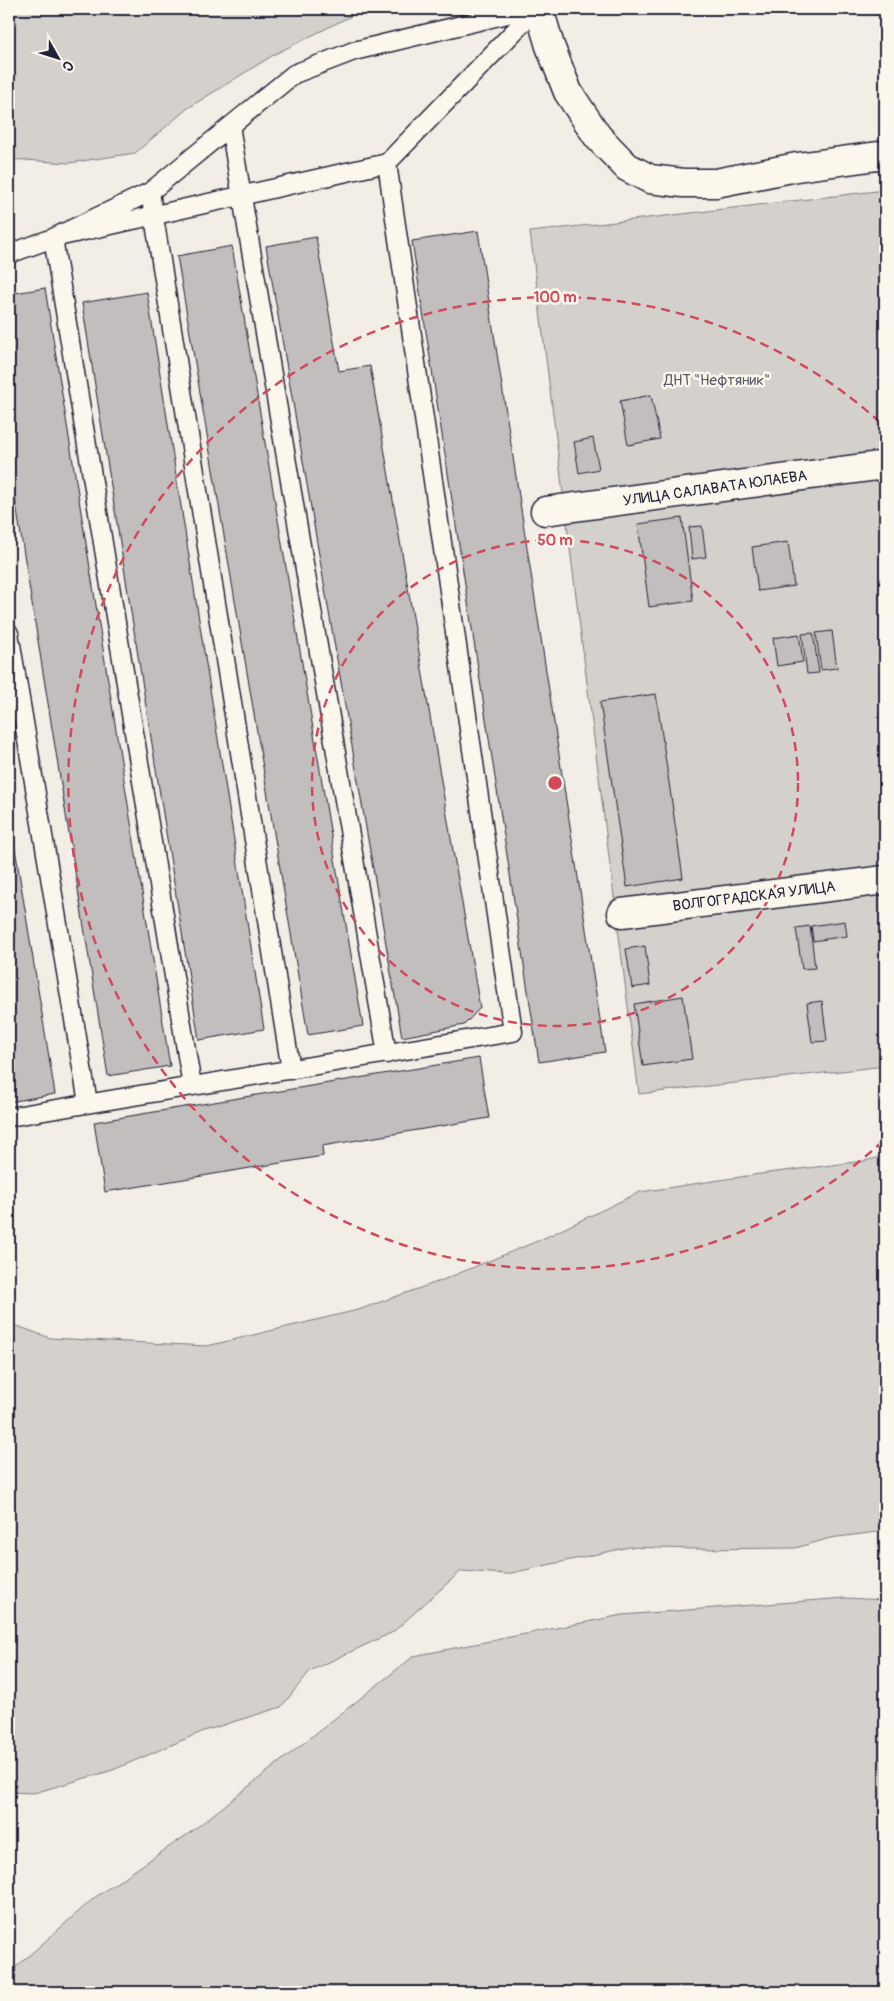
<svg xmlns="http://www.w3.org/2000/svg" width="894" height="2001" viewBox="0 0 894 2001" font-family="Pangolin,sans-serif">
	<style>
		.green { fill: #d4d1cc; stroke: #7b7a84 }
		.building { fill: #c2bebe; stroke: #22223b }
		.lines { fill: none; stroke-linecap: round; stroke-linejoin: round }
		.lane-casing { stroke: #22223b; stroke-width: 21 }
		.street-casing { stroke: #22223b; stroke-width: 31 }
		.lane { stroke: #fbf7ec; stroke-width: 18 }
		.street { stroke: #fbf7ec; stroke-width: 28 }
		.ring { fill: none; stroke: #d1495b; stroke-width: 2.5; stroke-dasharray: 9 6 }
		.labels { text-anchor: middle; stroke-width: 5; stroke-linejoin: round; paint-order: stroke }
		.park-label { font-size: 15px; fill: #575766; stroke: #fbf7ec }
		.street-label { font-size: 15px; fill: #22223b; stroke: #fbf7ec }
		.centre { fill: #d1495b; stroke: #fbf7ec; stroke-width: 2.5 }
		.ring-label { font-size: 15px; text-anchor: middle; font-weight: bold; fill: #d1495b; stroke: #fbf7ec; stroke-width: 5; stroke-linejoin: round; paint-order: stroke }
	</style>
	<rect width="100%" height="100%" fill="#f2eee5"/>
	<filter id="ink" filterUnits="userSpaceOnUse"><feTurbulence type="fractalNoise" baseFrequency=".02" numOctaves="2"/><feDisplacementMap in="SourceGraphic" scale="10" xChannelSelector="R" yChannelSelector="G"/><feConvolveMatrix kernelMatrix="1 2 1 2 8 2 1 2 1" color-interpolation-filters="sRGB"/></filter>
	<g filter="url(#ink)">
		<path class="green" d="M9,9H408L355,14L275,54L188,108L135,153L69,163L9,159Z
			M885,190V1066L639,1094L530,232Z
			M885,1156V1531L830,1538L796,1548L694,1549L629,1547L507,1574L461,1571L393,1632L310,1671L281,1707L204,1731L113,1770L34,1793L9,1792V1323L50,1338L207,1346L358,1310L440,1281L540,1240L640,1192L760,1174L864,1161Z
			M845,1598L885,1600V1992H9V1984L16,1967L94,1898L191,1832L414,1656L622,1615Z"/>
		<path class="building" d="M478,231L605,1052L539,1062L412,241Z
			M316,237L339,371L370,366L480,1008L464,1025L402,1037L266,246Z
			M232,246L363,1026L308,1035L177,256Z
			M45,288L170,1066L108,1076L9,461V294Z
			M147,292L264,1029L199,1040L82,303Z
			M651,395L660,439L628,445L620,401Z
			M593,438L599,469L579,473L574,442Z
			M682,518L693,601L649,607L638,524Z
			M702,526L706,557L692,559L689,527Z
			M788,542L794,586L758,591L752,547Z
			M832,631L837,668L821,670L816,633Z
			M813,633L819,673L807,674L802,634Z
			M799,634L803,662L777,666L773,638Z
			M656,694L683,878L627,887L600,702Z
			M9,811L55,1094L9,1102Z
			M845,921L847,936L813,941L811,926Z
			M810,926L815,968L802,969L796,928Z
			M645,946L650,985L632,988L626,949Z
			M683,996L692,1059L643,1066L634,1004Z
			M822,1001L827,1041L812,1042L807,1003Z
			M479,1058L489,1118L322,1146L323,1156L105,1192L94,1122Z"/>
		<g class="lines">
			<g class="lane-casing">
				<path id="lane" d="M230,126L387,1054
					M150,192L291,1070
					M9,254L53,238L150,192L294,74L354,51L528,9
					M9,633L88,1103
					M192,1086L53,238L387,163
					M9,1117L513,1032L387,163L536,9"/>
			</g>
			<g class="street-casing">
				<path id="street" d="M539,9L550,46L568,92L598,137L627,167L650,179L683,183H716L797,167L885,155
					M545,511L885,465
					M622,913L885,880"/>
			</g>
			<use href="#lane" class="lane"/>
			<use href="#street" class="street"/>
		</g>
	</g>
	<g class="ring">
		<circle cx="555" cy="783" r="243"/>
		<path d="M883 1141A486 486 0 1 1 883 425"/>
	</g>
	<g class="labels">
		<g class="park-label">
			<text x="717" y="385">ДНТ "Нефтяник"</text>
		</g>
		<g class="street-label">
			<text transform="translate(715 488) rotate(-8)" y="5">УЛИЦА САЛАВАТА ЮЛАЕВА</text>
			<text transform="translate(754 896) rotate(-7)" y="5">ВОЛГОГРАДСКАЯ УЛИЦА</text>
		</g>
	</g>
	<circle cx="555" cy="783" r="8" class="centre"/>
	<g class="ring-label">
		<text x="555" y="302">100 m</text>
		<text x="555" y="545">50 m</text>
	</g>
	<rect width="894" height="2001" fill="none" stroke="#fbf7ec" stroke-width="30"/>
	<rect x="15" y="15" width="864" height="1971" fill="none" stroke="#22223b" stroke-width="2" filter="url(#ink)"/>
	<g transform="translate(58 58) rotate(129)" stroke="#fbf7ec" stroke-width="4" paint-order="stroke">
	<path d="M0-4L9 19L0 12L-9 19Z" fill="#22223b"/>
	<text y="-8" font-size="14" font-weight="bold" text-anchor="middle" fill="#22223b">С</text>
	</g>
</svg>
